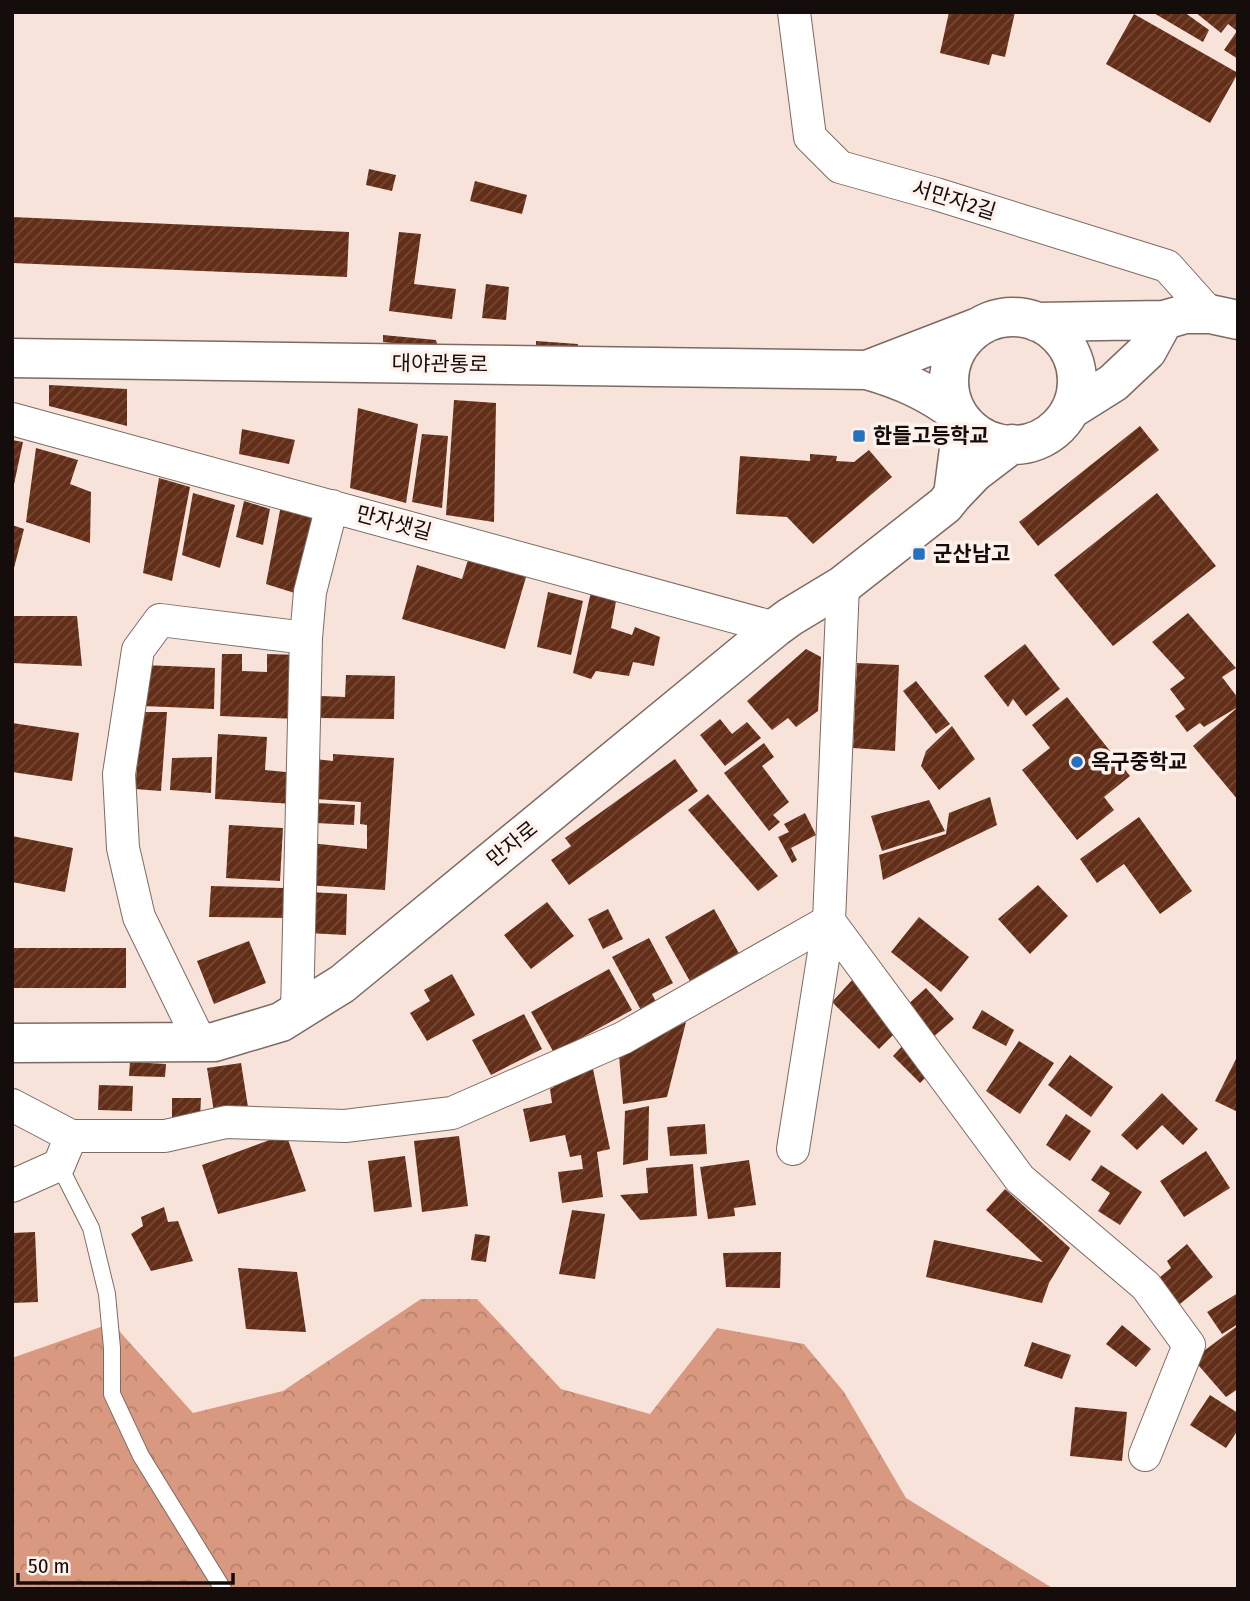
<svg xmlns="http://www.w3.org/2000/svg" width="1250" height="1601" viewBox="0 0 1250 1601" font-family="'Fira Sans Condensed','Noto Sans KR',sans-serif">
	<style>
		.forest { fill: url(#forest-crowns) }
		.building { fill: url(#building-hatch) }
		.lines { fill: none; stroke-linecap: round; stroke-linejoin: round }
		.service-casing { stroke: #7d6b63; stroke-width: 18 }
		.minor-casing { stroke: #7d6b63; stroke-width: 34 }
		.tertiary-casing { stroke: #7d6b63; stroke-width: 41 }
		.service { stroke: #fff; stroke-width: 16 }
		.minor { stroke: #fff; stroke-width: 32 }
		.tertiary { stroke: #fff; stroke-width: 38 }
		.poi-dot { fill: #2471c0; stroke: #fff2ed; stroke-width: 2.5 }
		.labels { text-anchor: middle; stroke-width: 7; stroke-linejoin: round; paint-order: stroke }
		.street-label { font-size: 21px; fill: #140d0b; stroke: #fff2ed }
		.poi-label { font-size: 21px; font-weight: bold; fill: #140d0b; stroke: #fff2ed; text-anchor: start }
	</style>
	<defs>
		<pattern id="forest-crowns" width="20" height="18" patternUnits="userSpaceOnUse" patternTransform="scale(1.75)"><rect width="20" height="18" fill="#d89980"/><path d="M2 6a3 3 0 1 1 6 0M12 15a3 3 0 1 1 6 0" fill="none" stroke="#b8836d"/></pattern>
		<pattern id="building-hatch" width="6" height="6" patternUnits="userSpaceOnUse" patternTransform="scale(1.75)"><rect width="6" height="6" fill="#632e17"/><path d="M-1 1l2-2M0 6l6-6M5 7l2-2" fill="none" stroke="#744937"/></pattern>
	</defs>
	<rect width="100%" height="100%" fill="#f8e3da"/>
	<path class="forest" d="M421,1299H477L561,1389L650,1414L717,1328L804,1344L844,1392L906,1498L1054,1589H12V1358L112,1323L193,1413L283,1391Z"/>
	<path class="building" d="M949,12H1015L1005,57L992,54L989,65L940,53Z
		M1152,12H1184L1209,30L1203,42Z
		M1195,12H1238V59L1224,50L1237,31L1228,24L1221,33Z
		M1134,14L1238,73L1210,123L1106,64Z
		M369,169L396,175L392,191L366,185Z
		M475,181L527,195L522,214L470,201Z
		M12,217L349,232L347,277L12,263Z
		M399,232L421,234L414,284L456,289L452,319L389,311Z
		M486,284L509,287L506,320L482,318Z
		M383,335L436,340L438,348L383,342Z
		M536,341L578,344L577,352L536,349Z
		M49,385L127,389V426L49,406Z
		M454,400L496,403L494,522L446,515Z
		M358,408L418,424L406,503L350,488Z
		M1140,426L1159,450L1038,546L1019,522Z
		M242,429L295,440L289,464L239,454Z
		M422,434L448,436L442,508L412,502Z
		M12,440L23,442L13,489H12Z
		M36,448L78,460L70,484L91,492L90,543L26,522Z
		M869,450L892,477L813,544L787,517L736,514L740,456L810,461V454L837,456L836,461L854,462Z
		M159,478L190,487L172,581L143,573Z
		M193,493L235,505L220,568L182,555Z
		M1157,493L1216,566L1113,646L1054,575Z
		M244,501L270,509L263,545L236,537Z
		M281,505L313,515L301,595L266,584Z
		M12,525L24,529L13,572H12Z
		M468,560L526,577L505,649L402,619L417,565L462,579Z
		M592,587L617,596L611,628L632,635L635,627L660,637L654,666L633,662L629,676L596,671L591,679L573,673Z
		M548,592L583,601L571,655L537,647Z
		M1188,613L1236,668L1222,677L1238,698V707L1204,727L1200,723L1187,732L1175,716L1185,709L1170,689L1185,678L1152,642Z
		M12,616H77L82,666L12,663Z
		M1025,644L1060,689L1026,716L1013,699L1008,707L984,676Z
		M806,649L821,657L818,711L796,727L788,718L772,730L747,701Z
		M222,654H242V671L267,672V654L300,655L298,719L220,716Z
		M857,663L899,665L895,751L853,748Z
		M144,665L215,668L214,709L143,706Z
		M346,675L395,676L394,719L321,718V696L345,697Z
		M916,681L950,724L936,734L903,691Z
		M1067,697L1130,776L1104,797L1114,810L1077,840L1022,770L1050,748L1032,725Z
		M1238,707V800L1193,746Z
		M142,712H167L161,791L135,789Z
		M720,719L732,734L747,722L761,738L725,766L700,735Z
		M12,723L79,733L72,781L12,772Z
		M952,726L975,759L939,790L921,766L926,751Z
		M218,734L267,737L265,770L296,773L294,804L215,799Z
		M764,743L774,757L762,766L789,802L773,815L780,822L769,831L724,773Z
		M333,754L394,758L385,890L305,885L310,843L367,849V825L360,824L361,802L315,799V759L333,761Z
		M212,757L211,793L170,790L172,758Z
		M675,759L698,791L569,885L551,860L571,846L565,838Z
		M708,794L778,876L758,891L688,810Z
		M990,797L997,825L883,880L879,855L946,834L949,813Z
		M929,800L945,831L882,851L871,816Z
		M317,803L355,805L354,825L316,823Z
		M805,813L816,835L791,848L797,860L792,863L778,837L789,832L784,824Z
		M1139,817L1192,891L1160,914L1124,864L1097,883L1080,859Z
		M229,825L283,828L280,881L226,878Z
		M12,836L73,848L65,892L12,882Z
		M1038,885L1068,916L1030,954L998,919Z
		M211,886L284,888L286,918L209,917Z
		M308,892L347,894L346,935L307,933Z
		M547,902L574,936L531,969L504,935Z
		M608,909L623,939L603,949L588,919Z
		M714,909L745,964L696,992L665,937Z
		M919,917L969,957L941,992L891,952Z
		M649,938L673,983L652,994L657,1004L642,1012L612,957Z
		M249,941L266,983L214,1004L197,961Z
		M12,948H126V988H12Z
		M609,969L632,1010L554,1053L531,1012Z
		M452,974L475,1015L427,1041L410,1013L430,1001L424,990Z
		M854,978L901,1027L879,1049L832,1002Z
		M926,988L954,1019L932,1038L905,1007Z
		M982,1010L1014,1030L1006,1046L972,1028Z
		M524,1014L542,1049L491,1075L472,1040Z
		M686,1022L667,1097L623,1104L619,1055Z
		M907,1041L935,1068L920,1083L893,1056Z
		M1019,1041L1054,1063L1020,1114L986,1091Z
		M1070,1055L1113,1087L1091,1117L1048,1085Z
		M1238,1055V1112L1215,1101Z
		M130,1062L166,1064L165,1077L129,1076Z
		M241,1063L248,1107L214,1112L207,1068Z
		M593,1069L610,1149L597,1152L603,1197L562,1203L558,1172L583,1169L581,1155L570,1157L565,1135L530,1142L523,1109L552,1103L550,1089L554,1087L552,1077Z
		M99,1085L133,1086L132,1111L98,1110Z
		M1162,1093L1198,1129L1183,1145L1162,1125L1137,1150L1121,1135Z
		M172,1098H201L200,1118L172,1117Z
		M649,1106L648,1160L623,1165L625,1111Z
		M1066,1114L1091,1131L1070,1161L1046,1145Z
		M705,1124L707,1154L670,1156L667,1127Z
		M286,1134L306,1191L218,1214L202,1165Z
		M459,1136L468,1206L422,1212L414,1141Z
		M1206,1151L1230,1188L1184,1217L1160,1181Z
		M405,1156L412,1207L374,1212L368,1161Z
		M749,1160L756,1205L734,1208L735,1216L708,1219L700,1167Z
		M693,1164L697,1216L640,1220L620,1195L648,1193L646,1168Z
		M1101,1165L1142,1192L1120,1225L1098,1211L1110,1193L1091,1180Z
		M1005,1189L1070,1248L1049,1283L1042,1303L926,1277L934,1240L1043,1262L986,1210Z
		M164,1207L168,1222L178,1221L193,1261L151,1271L131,1234L143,1226L141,1217Z
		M572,1210L605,1214L595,1279L559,1274Z
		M35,1232L38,1302L12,1303V1233Z
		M475,1234L490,1236L486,1262L471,1260Z
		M1187,1244L1213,1277L1175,1308L1154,1282L1171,1268L1167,1261Z
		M781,1252L780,1288L726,1287L723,1253Z
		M238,1268L297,1272L306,1332L246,1329Z
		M1238,1293V1324L1222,1334L1207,1312Z
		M1122,1325L1151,1349L1136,1367L1106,1344Z
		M1236,1327L1238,1330V1389L1226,1397L1193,1359Z
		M1032,1342L1071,1355L1062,1379L1024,1366Z
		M1210,1395L1238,1413V1430L1226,1448L1190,1425Z
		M1075,1407L1127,1412L1122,1461L1070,1456Z"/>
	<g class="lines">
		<g class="service-casing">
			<path id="service" d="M59,1165L91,1228L107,1294L112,1348V1394L141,1456L223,1589"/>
		</g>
		<g class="minor-casing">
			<path id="minor" d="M794,12L810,137L840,167L936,194L1167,266L1210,314
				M12,419L775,628
				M297,1012L306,638L310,592L332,506
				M200,1042L139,917L123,848L119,774L138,650L160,620L306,638
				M12,1105L71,1136H165L226,1122L345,1126L452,1113L623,1038L829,921L1020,1179L1146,1286L1189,1345L1145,1455
				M793,1149L829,921L843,585
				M12,1186L59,1165L71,1136"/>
		</g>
		<g class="tertiary-casing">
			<path id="tertiary" d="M949 381a64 64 0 1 1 128 0a64 64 0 1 1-128 0Z
				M1037,322L1164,320L1185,314H1210L1238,320
				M976,328L867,370C902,380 929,392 958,414L959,449L953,495L974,473L1012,444
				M12,358L867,370
				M1070,410L1113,383L1147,351L1164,320
				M12,1043L214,1042L281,1022L342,984L775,628L790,617L843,585L945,505L953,495"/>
		</g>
		<use href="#service" class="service"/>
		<use href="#minor" class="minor"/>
		<use href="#tertiary" class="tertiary"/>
	</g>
	<g class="poi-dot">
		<rect x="852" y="429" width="14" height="14" rx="3.5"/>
		<rect x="912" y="547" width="14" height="14" rx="3.5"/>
		<circle cx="1077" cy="762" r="7"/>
	</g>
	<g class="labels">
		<g class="street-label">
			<text transform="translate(954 200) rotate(17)" y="7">서만자2길</text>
			<text transform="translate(440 364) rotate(1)" y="7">대야관통로</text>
			<text transform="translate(394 523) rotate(15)" y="7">만자샛길</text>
			<text transform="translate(512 844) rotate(-39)" y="7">만자로</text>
		</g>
		<g class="poi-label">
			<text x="873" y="443">한들고등학교</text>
			<text x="933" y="561">군산남고</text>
			<text x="1091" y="769">옥구중학교</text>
		</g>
	</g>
	<rect width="1250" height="1601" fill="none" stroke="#140d0b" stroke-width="28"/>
	<path d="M18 1573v10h215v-10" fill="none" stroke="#140d0b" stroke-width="3.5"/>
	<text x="28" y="1573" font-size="21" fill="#140d0b" stroke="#fff2ed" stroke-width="5" paint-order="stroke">50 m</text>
</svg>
